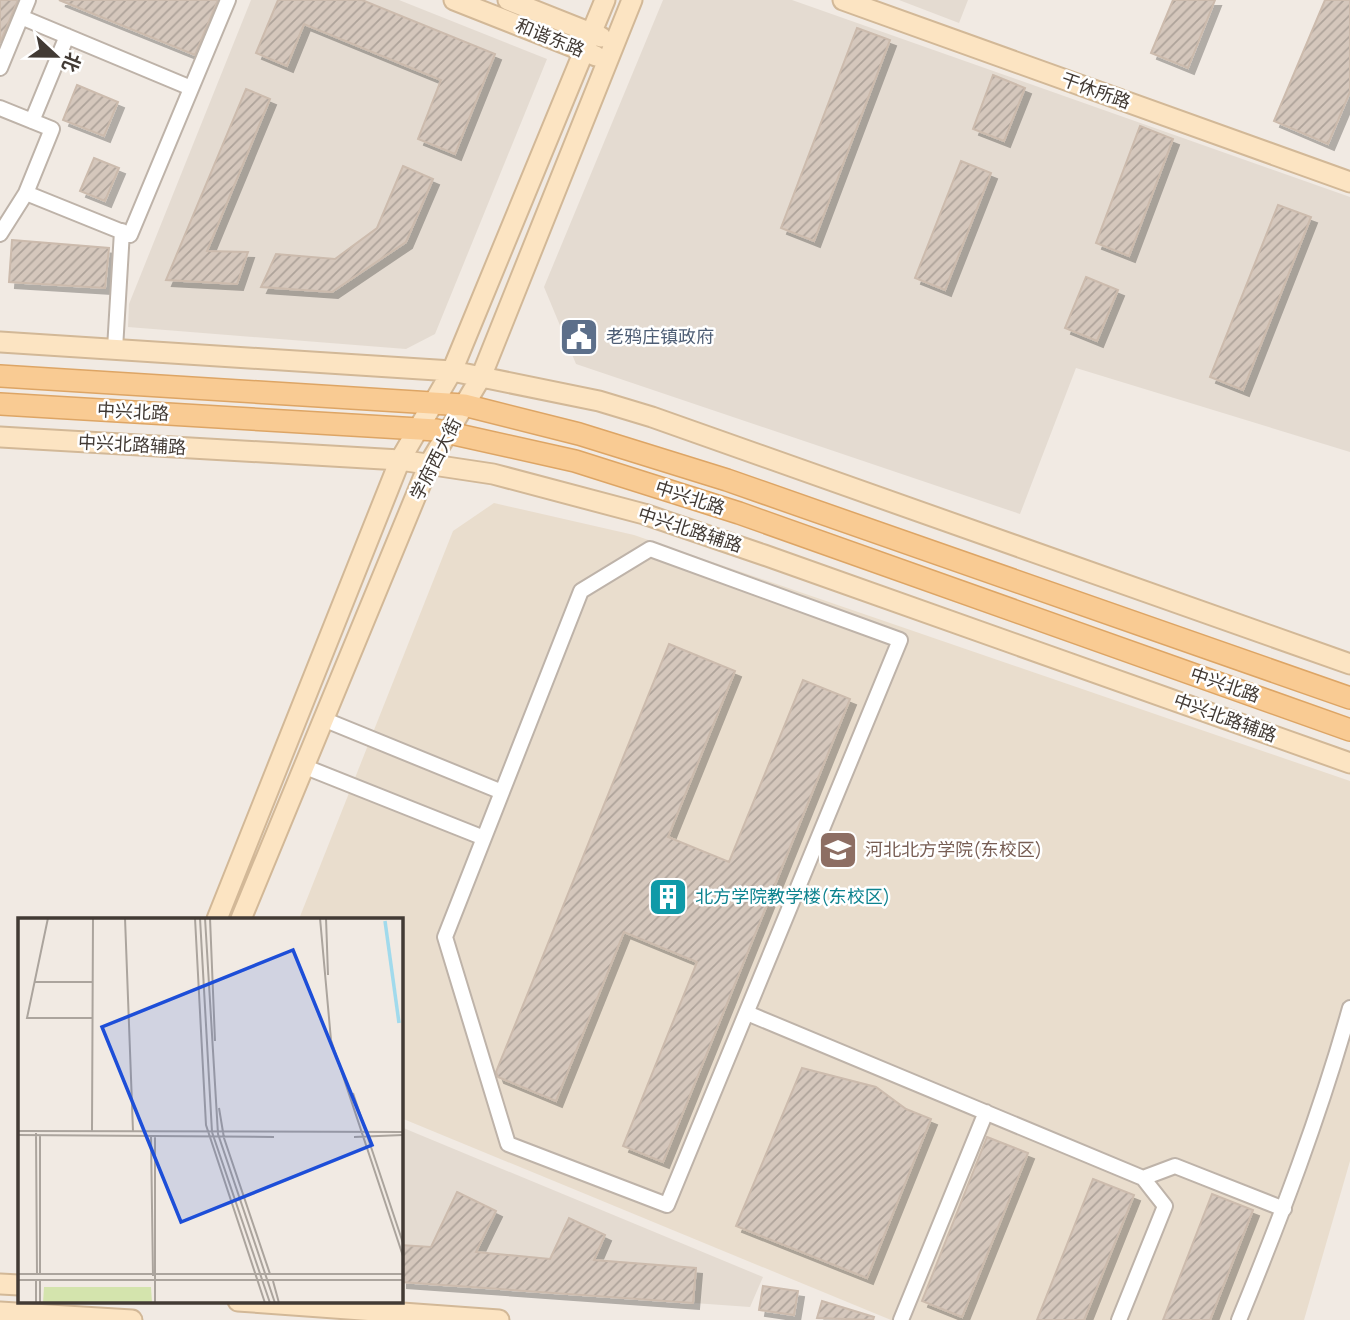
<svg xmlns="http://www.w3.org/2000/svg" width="1350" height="1320" viewBox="0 0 1350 1320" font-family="Manrope,'Noto Sans SC',sans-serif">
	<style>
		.residential { fill: #e4dbd1 }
		.education { fill: #e9ddcd }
		.building { fill: url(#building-hatch); stroke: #ccbbad; stroke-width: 2; filter: url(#shadow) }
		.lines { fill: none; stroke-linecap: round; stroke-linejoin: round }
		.street-casing { stroke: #beb3a9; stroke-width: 18 }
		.secondary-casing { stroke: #d2b897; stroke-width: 23 }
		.primary-casing { stroke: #dda565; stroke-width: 24 }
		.street { stroke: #fff; stroke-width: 14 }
		.secondary { stroke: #fce4c2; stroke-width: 19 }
		.primary { stroke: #f9cb93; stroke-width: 21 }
		.labels { text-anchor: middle; stroke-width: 5; stroke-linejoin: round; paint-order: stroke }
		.street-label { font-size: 18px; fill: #423a34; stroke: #fff }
		.service-label { font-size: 18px; fill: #4e5e75; stroke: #fff; text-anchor: start }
		.education-label { font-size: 18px; fill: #785e54; stroke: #fff; text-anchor: start }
		.culture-label { font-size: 18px; fill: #0d838f; stroke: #fff; text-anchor: start }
		.inset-river { fill: none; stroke: #a1daec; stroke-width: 3.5 }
		.inset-road { fill: none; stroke: #aba49d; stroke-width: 2 }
		.view { fill: #1d4ed8; fill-opacity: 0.15; stroke: #1d4ed8; stroke-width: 3.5 }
		.inset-edge { fill: none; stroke: #423a34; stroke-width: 3.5 }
	</style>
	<defs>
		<pattern id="building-hatch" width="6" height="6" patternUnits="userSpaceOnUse" patternTransform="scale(1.75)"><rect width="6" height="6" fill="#d5c7bc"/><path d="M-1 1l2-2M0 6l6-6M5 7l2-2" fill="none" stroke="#aea39a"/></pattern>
		<filter id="shadow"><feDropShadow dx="6" dy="6" stdDeviation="0" flood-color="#0004"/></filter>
	</defs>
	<rect width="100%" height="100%" fill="#f1eae3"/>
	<path class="residential" d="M251,0H399L547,59L435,334L406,349L128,327L129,304Z
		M663,0H792L1350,197V452L1076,368L1020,514L576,364L544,287Z
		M899,0H968L959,23Z
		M401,1127L763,1277L750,1307L401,1282Z"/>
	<path class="education" d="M494,503L634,535L1350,781V1161L1304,1320H891L401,1118V919H299L453,531Z"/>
	<path class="building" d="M0,0H18L0,43Z
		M59,0H218L195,55Z
		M278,0H362L495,54L455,154L418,139L441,80L304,24L287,66L256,53Z
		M1173,0H1215L1188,68L1151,53Z
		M1325,0H1350V92L1328,144L1274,121Z
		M857,28L890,40L814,241L781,228Z
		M993,75L1025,88L1004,141L973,129Z
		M77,85L118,102L104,136L63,120Z
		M246,89L270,99L207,251L248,252L237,284L166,280Z
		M1140,126L1173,139L1129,256L1096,243Z
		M94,158L119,168L105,201L80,191Z
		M961,161L991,173L945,290L915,278Z
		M403,166L433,179L406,242L332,292L261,287L276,254L335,259L377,228Z
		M1278,205L1311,217L1243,390L1210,377Z
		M12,240L109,248L105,288L9,282Z
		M1086,277L1118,290L1097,341L1065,328Z
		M669,644L735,671L668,837L729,862L803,680L850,699L663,1162L623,1146L697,962L624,932L556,1101L498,1077L496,1072Z
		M802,1068L876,1087L906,1109L931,1119L867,1278L736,1226Z
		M987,1137L1028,1153L962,1317L922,1301Z
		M1093,1179L1134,1195L1084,1320H1037Z
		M457,1192L496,1211L476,1252L550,1259L569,1218L605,1235L594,1260L696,1268L693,1303L401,1282V1245L431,1247Z
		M1212,1194L1253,1210L1210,1320H1163Z
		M763,1286L798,1291L794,1315L759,1310Z
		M822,1301L874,1317L873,1320L817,1318Z"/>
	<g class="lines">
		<g class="street-casing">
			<path id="street" d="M21,17L191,88
				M0,68L28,0
				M0,108L52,129L26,193L0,234
				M32,121L67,36
				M26,193L130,235L228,0
				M115,349L122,231
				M650,549L900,640L667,1205L508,1144L445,937L581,591Z
				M323,719L502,792
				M303,766L484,838
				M747,1013L1143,1178L1175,1166L1284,1209
				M901,1320L986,1112
				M1119,1320L1165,1206L1143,1178
				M1239,1320C1281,1217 1320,1115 1350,1008"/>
		</g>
		<g class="secondary-casing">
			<path id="secondary" d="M454,0L596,56
				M508,0L601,37
				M843,0L1350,182
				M0,342L452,371L599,401L652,417L1350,664
				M0,437L400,460L493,474L644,514L764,555L1350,763
				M217,919L400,460L452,371L605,0
				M241,919L429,464L481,377L632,0
				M0,1284L19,1285
				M238,1301L499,1320
				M0,1312L132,1320"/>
		</g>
		<g class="primary-casing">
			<path id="primary" d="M0,376L464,405L579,434L727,480L1350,698
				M0,404L436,430L575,461L739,513L1350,730"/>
		</g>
		<use href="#street" class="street"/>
		<use href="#secondary" class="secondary"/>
		<use href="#primary" class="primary"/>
	</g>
	<defs>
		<g id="civic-square" transform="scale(2.0125)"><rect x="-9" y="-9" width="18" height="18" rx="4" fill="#5c6f8a" stroke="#fff"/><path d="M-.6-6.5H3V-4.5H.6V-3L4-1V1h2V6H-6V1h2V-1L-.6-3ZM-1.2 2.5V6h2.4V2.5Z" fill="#fff"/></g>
		<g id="university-square" transform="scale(2.0125)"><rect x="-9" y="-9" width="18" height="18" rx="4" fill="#8d6e63" stroke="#fff"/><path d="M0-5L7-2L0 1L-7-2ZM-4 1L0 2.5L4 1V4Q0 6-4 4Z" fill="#fff"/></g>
		<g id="building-square" transform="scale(2.0125)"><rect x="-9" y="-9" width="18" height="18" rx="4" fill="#0f9aa8" stroke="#fff"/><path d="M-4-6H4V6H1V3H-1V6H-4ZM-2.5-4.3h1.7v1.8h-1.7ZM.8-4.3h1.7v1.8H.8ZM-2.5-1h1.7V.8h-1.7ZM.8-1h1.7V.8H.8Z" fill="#fff"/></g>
	</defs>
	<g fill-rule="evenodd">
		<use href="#civic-square" x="579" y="337"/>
		<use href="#university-square" x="838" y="850"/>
		<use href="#building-square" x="668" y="897"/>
	</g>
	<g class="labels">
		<g class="street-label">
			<text transform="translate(550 38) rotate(22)" y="6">和谐东路</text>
			<text transform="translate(1096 91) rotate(20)" y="6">干休所路</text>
			<text transform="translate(133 412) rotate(3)" y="6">中兴北路</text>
			<text transform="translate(132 445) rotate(3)" y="6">中兴北路辅路</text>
			<text transform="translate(436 459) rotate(-63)" y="6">学府西大街</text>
			<text transform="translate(690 498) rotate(18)" y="6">中兴北路</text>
			<text transform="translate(690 530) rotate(18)" y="6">中兴北路辅路</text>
			<text transform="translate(1225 685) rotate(19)" y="6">中兴北路</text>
			<text transform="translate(1225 718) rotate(20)" y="6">中兴北路辅路</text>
		</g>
		<g class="service-label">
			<text x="606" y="343">老鸦庄镇政府</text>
		</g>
		<g class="education-label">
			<text x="865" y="856">河北北方学院(东校区)</text>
		</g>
		<g class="culture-label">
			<text x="695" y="903">北方学院教学楼(东校区)</text>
		</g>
	</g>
	<g transform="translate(18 918)">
		<rect width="385" height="385" fill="#f1eae3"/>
		<path d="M26,369H133L134,385H25Z" fill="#d4e4ad"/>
		<path class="inset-river" d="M367,3L381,105"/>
		<path class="inset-road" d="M30,0L9,100H75M107,0L115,213M177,0L188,207L247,385M182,0L194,214L252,385M187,0L200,216L257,385M192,0L197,123M302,0L313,122L385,338M308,0L310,57M16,64H75M335,175L385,325M201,190L206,220L252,356M0,213L385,214M74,213L75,0M18,215L19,356M0,217L256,219M22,218V356M133,219L135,358M137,219V385M336,219L385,217M0,356H385M0,362H385M255,363L261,385M18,385V362M22,385V362"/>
		<path class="view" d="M275,32L354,227L163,304L84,109Z"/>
		<rect width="385" height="385" class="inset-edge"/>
	</g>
	<g transform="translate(56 56) rotate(112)" stroke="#ffffff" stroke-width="5" paint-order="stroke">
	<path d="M0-5L12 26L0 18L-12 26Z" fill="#423a34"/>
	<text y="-10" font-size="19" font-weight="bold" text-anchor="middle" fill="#423a34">北</text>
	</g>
</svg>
